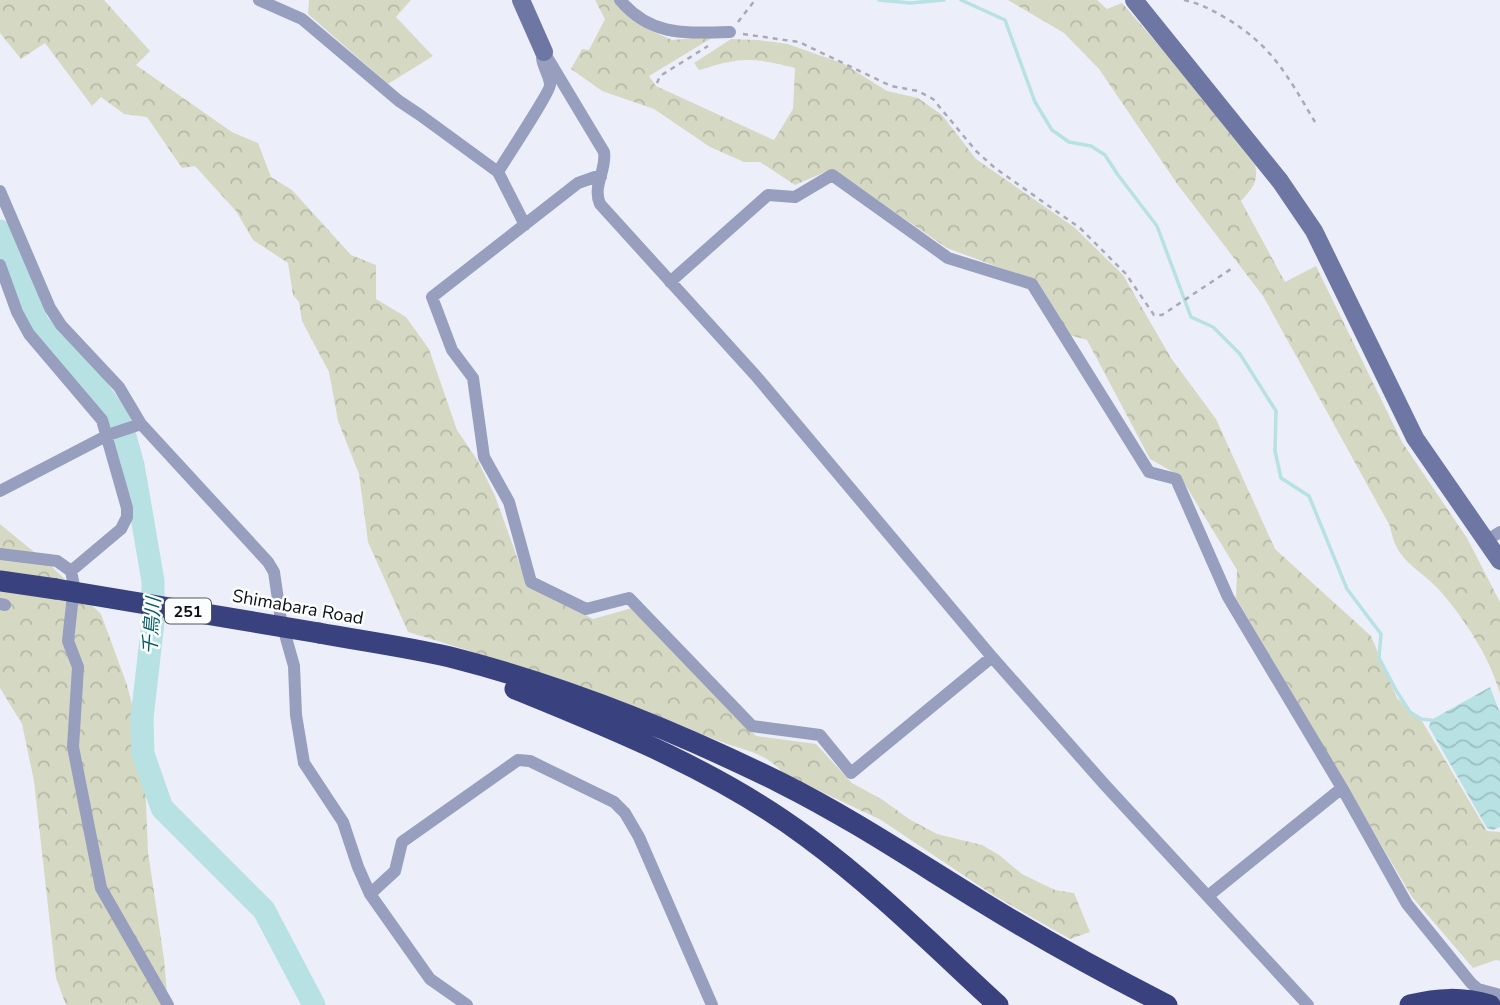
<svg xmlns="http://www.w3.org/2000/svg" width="1500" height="1005" viewBox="0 0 1500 1005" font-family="'Nunito Sans','Noto Sans JP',sans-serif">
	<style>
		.forest { fill: url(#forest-crowns) }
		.water { fill: url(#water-waves) }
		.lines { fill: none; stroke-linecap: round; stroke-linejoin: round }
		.stream { stroke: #b7e1e3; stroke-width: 3.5 }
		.river { stroke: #b7e1e3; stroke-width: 23 }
		.path { stroke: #a9abb4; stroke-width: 2.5; stroke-dasharray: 5 5; stroke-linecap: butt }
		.street { stroke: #979ebe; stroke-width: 12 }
		.secondary { stroke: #6e76a4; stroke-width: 18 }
		.highway { stroke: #3a417f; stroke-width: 21 }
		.highway-bridge { stroke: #3a417f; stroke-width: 21 }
		.labels { text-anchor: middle; stroke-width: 5; stroke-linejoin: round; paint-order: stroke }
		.shield { fill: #fcfdff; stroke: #55565a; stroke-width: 2 }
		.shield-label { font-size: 16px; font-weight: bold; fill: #0e0f13 }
		.street-label { font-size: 18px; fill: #0e0f13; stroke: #fcfdff }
		.water-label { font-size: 19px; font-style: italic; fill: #015d63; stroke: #fcfdff }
	</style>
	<defs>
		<pattern id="forest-crowns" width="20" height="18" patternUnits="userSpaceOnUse" patternTransform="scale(1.75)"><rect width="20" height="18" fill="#d5d9c3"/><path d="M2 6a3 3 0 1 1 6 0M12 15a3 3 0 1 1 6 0" fill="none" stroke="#b6b9a7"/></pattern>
		<pattern id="water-waves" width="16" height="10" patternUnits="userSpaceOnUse" patternTransform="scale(1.75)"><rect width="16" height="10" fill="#b7e1e3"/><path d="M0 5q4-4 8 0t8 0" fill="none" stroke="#9cc0c2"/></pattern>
	</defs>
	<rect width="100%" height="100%" fill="#eceffa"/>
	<path class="forest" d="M0,0H104L150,51L136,65L232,132L258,143L271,177L292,190L351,255L376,265V299L406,317L429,349L457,430L478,461L495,496L526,582L593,619L632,608L756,736L816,744L852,783L883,800L909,819L937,834L982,845L999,855L1022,874L1055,890L1074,893L1090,932L1070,939L993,895L881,820L784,774C763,750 742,751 714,739C614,698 512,663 408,632L368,542L359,474L338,421L329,372L302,321L299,302L293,295L288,263L253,240L236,211L195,166L182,168L147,117L124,114L101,97L92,106L45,43L21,59L0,33Z
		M309,0H411L396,17L433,56L388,84L308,14Z
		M595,0H617L645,28L672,40L715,36L649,76L656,86L774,140L793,109L795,68C751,57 742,57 699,70L694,63L731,39L758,40L788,44L844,64L887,91L918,98L942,115L976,159L1074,227L1123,275L1171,358L1216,419L1275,549L1371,636L1397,698L1422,721L1487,831L1500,832V961L1496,960L1473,968L1412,897L1236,598L1237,570L1180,476L1150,459L1087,340L1070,335L1038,282L947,248L832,169L795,185L760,162H744L710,147L654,109L602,91L571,69L582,49L589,50L605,19Z
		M1008,0H1097L1107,9L1122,3L1182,72L1255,165C1259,182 1252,189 1241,201L1285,282L1316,266L1402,442L1467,538L1500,602V694C1490,658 1466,621 1441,592C1419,567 1396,563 1390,526L1263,296L1178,185L1099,69L1064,33Z
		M0,524L51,566L101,614L127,685L144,750L148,852L164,959L168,1005H66L56,978L34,781L22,724L0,688Z"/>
	<path class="water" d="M1490,687L1500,713V827L1493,830L1487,828L1429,727L1431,720Z"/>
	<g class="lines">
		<path class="stream" d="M879,0L910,3L944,0
			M961,0L1005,20L1035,102L1052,130L1069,142L1091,146L1105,155L1118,175L1157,226L1191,317L1213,327L1240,354L1276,411L1275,451L1281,478L1309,496L1347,589L1381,634L1379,658L1397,692L1410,712L1421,719L1431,720"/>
		<path class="river" d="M0,231L38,324L91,380L121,422L133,465L153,581V622L142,718L143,754L162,808L264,910L314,1005"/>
		<path class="path" d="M1184,0C1198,3 1211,9 1224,17C1272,45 1287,75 1315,122
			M738,22L755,0
			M743,34L799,42L891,86L918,91L933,99L976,151L995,168L1080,228L1126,274L1154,315H1162L1231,269
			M657,83L660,76L708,46"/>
		<path class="street" d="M259,0L302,19L399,101L420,115L498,172L525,225
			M620,0C651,37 686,33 730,32
			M544,52L604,152C607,170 592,186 600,204L756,376L992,657L1105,785L1308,1005
			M498,172C505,160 550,92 550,85C550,76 543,68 542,58
			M601,177H595L578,183L432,297L452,350L473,378L484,457L509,502L531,582L586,609L629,598L752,726L820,735L851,773L992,657
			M0,191L50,308L61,325L119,387L141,424L268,562L274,572L281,620L294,666L296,715L304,763L343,822L358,867L370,894L430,979L467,1005
			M0,265L17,312L29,334L102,420L127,508V517L121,529L71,571
			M670,282L768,195L795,197L832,175L948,258L1032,284L1149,472L1176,479L1228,597L1342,788L1407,904L1471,983L1478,989L1500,995
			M0,491L108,435L141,424
			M1487,540L1500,532
			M0,554L57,561L71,571L74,586L68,641L78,667L73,747L101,888L168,1005
			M0,604L5,605
			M370,894L395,871L402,842L518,760L530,761L614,802L625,813L639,837L712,1005
			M1208,896L1342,788"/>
		<path class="secondary" d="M521,0L544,52
			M1134,0L1280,181L1314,231L1415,438L1500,561"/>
		<path class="highway" d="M0,581L56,589
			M319,633C363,641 407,647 450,657C564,686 676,731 781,783C851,818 915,861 982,902C1042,939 1104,973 1167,1005
			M515,689C616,730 720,772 807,837C875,887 936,948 998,1005
			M1410,1005C1438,998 1462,997 1490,1005"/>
		<path class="highway-bridge" d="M56,589L319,633"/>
	</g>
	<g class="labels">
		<rect class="shield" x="165" y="598.5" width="46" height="25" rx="5"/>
		<g class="shield-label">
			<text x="188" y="617">251</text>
		</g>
		<g class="street-label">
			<text transform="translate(298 607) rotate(10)" y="6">Shimabara Road</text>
		</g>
		<g class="water-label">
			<text transform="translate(151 626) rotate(-86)" y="7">千鳥川</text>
		</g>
	</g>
</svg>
